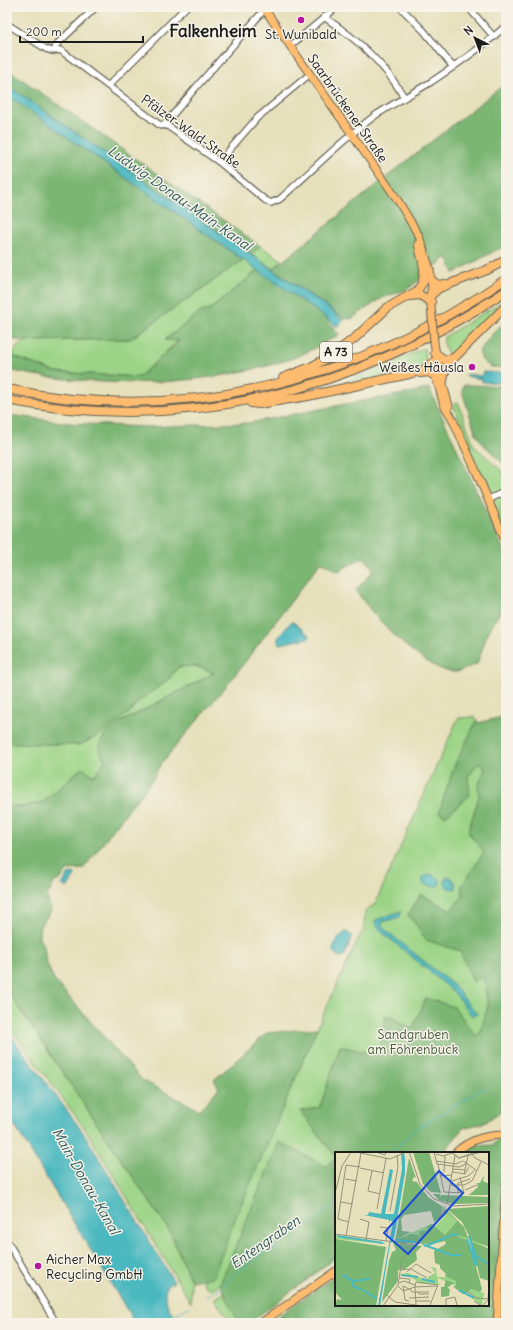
<svg xmlns="http://www.w3.org/2000/svg" width="513" height="1330" viewBox="0 0 513 1330" font-family="Delius,sans-serif">
	<style>
		.green { fill: #9bd486; stroke: #5c7851 }
		.forest { fill: #7cb673; stroke: #4c6948 }
		.water { fill: #49b8bf; stroke: #326a6e }
		.lines { fill: none; stroke-linecap: round; stroke-linejoin: round }
		.stream { stroke: #49b8bf; stroke-width: 1 }
		.minor-casing { stroke: #636154; stroke-width: 8 }
		.major-casing { stroke: #636154; stroke-width: 9 }
		.highway-casing { stroke: #636154; stroke-width: 10 }
		.minor { stroke: #fff; stroke-width: 5.5 }
		.major { stroke: #febc70; stroke-width: 7 }
		.highway { stroke: #febc70; stroke-width: 8 }
		.major-bridge-casing { stroke: #636154; stroke-width: 9; stroke-linecap: butt }
		.major-bridge { stroke: #febc70; stroke-width: 7 }
		.poi-dot { fill: #b5179e; stroke: #f7f3e8; stroke-width: 1.5 }
		.labels { text-anchor: middle; stroke-width: 3; stroke-linejoin: round; paint-order: stroke }
		.shield { fill: #f7f3e8; stroke: #5e5c59; stroke-width: 1 }
		.shield-label { font-size: 12px; font-weight: bold; fill: #1c1c1c }
		.poi-label { font-size: 13px; fill: #1c1c1c; stroke: #f7f3e8 }
		.street-label { font-size: 13px; fill: #1c1c1c; stroke: #f7f3e8 }
		.park-label { font-size: 13px; fill: #485c41; stroke: #f7f3e8 }
		.water-label { font-size: 14px; font-style: italic; fill: #2e5a5d; stroke: #f7f3e8 }
		.district-label { font-size: 17px; font-weight: bold; fill: #1c1c1c; stroke: #f7f3e8 }
		.inset-river { fill: none; stroke: #49b8bf; stroke-width: 2 }
		.inset-road { fill: none; stroke: #95927b; stroke-width: 1 }
		.view { fill: #1d4ed8; fill-opacity: 0.15; stroke: #1d4ed8; stroke-width: 2 }
		.inset-edge { fill: none; stroke: #1c1c1c; stroke-width: 2 }
	</style>
	<rect width="100%" height="100%" fill="#f7f3e8"/>
	<filter id="ink" filterUnits="userSpaceOnUse"><feTurbulence type="fractalNoise" baseFrequency=".025" numOctaves="2"/><feDisplacementMap in="SourceGraphic" scale="8" xChannelSelector="R" yChannelSelector="G"/><feConvolveMatrix kernelMatrix="1 2 1 2 8 2 1 2 1" color-interpolation-filters="sRGB"/></filter>
	<filter id="wash" filterUnits="userSpaceOnUse"><feTurbulence type="fractalNoise" baseFrequency=".012" numOctaves="4" result="noise"/><feDisplacementMap in="SourceGraphic" scale="16" xChannelSelector="R" yChannelSelector="G"/><feGaussianBlur stdDeviation="0.9" result="paint"/><feColorMatrix in="noise" values="0 0 0 0 0 0 0 0 0 0 0 0 0 0 0 0 0 1.4 0 .05"/><feComposite in="paint" operator="in"/></filter>
	<g filter="url(#wash)">
		<rect width="100%" height="100%" fill="#e6e0bb"/>
		<path class="green" d="M260,246L282,260L273,269L251,254Z
			M243,260L258,270L212,308L199,313L166,339L179,340L139,377L55,372L12,356L16,348L26,341L130,339Z
			M506,299L454,354H448L444,346V337Z
			M424,348L426,364L411,370L337,386Z
			M458,402L474,446L502,471L506,479V502L500,506L501,513H506V536L453,404Z
			M196,666L214,673L119,723L105,734V761L94,776L82,768L43,802L21,807L7,805V743L80,745L130,712L137,702L168,680L178,667Z
			M475,717L477,720L469,737L506,723V1024L336,1153V1256L307,1280L245,1323H232L214,1299L228,1291L223,1283L209,1290L202,1282L216,1259L317,1028L359,937L364,930L365,912L375,904L458,718Z
			M7,990L170,1232L191,1281V1303L86,1130L7,1024Z"/>
		<path class="forest" d="M7,69L260,246L251,254L7,85Z
			M506,83V245L454,273L447,257L408,289L382,298L351,319L343,318L273,269L379,183Z
			M7,95L243,260L130,339L26,341L7,339Z
			M258,270L325,317L339,335C326,341 314,349 301,355C277,365 250,370 224,375C169,384 113,385 57,378C41,377 25,373 9,370L12,356L55,372L139,377L179,341L165,340L199,313L212,308Z
			M506,321V368L490,367L482,360L479,351L494,332Z
			M464,385L506,386V466L484,445L476,434L462,391Z
			M429,388L505,553L506,558V601L487,635L477,664C471,666 463,671 457,672C427,675 370,614 356,590L374,570L364,557L338,571L321,562L232,679L160,765L152,780L137,800L134,801L132,805L83,869L68,870L60,880L54,882L50,892L47,893C47,902 50,903 51,911L40,926L39,933V939L44,946L46,962L54,980L142,1080L199,1110L219,1088L214,1080L267,1033L317,1028L238,1212L213,1277L191,1281L170,1232L7,990V805L21,807L43,802L82,768L94,776L105,761L98,747L105,734L119,723L214,673L196,666L178,667L168,680L138,702L130,712L101,734L80,745L7,743V416H17L69,423L144,427L249,423L356,402L411,393Z
			M506,679V702L502,697L499,686Z
			M506,716V1052L501,1111L486,1122L463,1128L443,1153H336V1257L249,1323H239L220,1284L279,1142L326,1166L336,1157L300,1111L320,1107L340,1046L379,1055L386,1014L412,1029L426,998L454,1007L476,1036L480,1033L488,1006L483,976L473,982L460,951L426,940L417,926L408,915L421,894L450,910L463,896L461,887L484,852L468,832L479,796L478,787L485,768L478,763L468,777L470,795L446,816L439,812L455,764L477,720L478,723Z
			M506,1133V1323H269L336,1275V1305H488V1153H463L474,1146L492,1145Z"/>
		<path class="water" d="M7,85L331,310L343,320L338,326H336L325,317L7,95Z
			M483,372L506,373V383L482,382V379L465,376L466,374L482,376Z
			M291,622H293L310,636L309,638L280,644L278,643V638Z
			M74,873L75,875L67,888L62,885L69,874Z
			M430,874L440,879V884L435,887L424,884L422,878Z
			M447,877L452,878L456,884V889L448,888L444,882Z
			M401,911L400,917L382,922L383,928L453,985L477,1014L472,1016L453,991L383,933L375,923L376,920Z
			M346,932L350,934L352,937L345,955L341,957L337,956L333,952C332,945 340,935 346,932Z
			M7,1030L85,1135L174,1282L172,1284L171,1282C157,1295 171,1311 178,1323H135L7,1113Z"/>
		<g class="lines">
			<path class="stream" d="M7,74L30,89
				M390,1153L417,1128L486,1087
				M206,1297L221,1288L239,1270L285,1242L336,1204
				M172,1314L180,1312L189,1307"/>
		</g>
	</g>
	<g filter="url(#ink)">
		<g class="lines">
			<g class="minor-casing">
				<path id="minor" d="M400,7L424,31L453,67
					M468,7L494,37
					M324,17C357,39 384,63 404,97
					M7,24L46,49L52,51L60,50L63,52L161,126L164,125L169,127L219,162L265,200L271,203L280,199C312,171 341,140 376,115C394,103 413,93 431,82C457,65 482,47 506,26
					M290,46L337,7
					M55,50L56,45L96,7
					M108,86L186,7
					M164,125L198,85L265,9
					M219,162L257,118L310,74
					M489,499L506,491
					M7,1241L56,1323"/>
			</g>
			<g class="major-casing">
				<path id="major" d="M263,7L397,199L419,236L430,269L432,286L430,296L432,317
					M418,244L425,274
					M434,342C437,364 443,385 449,406
					M436,360L434,371L444,405L451,416L476,471L506,542
					M455,1153C470,1139 486,1135 506,1135
					M261,1323L336,1271
					M497,1323L506,1184"/>
			</g>
			<g class="highway-casing">
				<path id="highway" d="M431,280L438,285L445,284
					M410,296L420,295L431,302
					M430,296L439,288L487,270L506,260
					M435,353L445,360L454,358
					M420,373L429,372L436,377
					M283,378L311,367L331,356L355,338L387,308L417,291L423,282L424,270
					M443,381L445,370L449,363L506,306
					M7,389C184,426 359,380 506,279
					M7,400C187,435 355,391 506,291
					M251,403L259,404L308,396L409,374L426,369L436,360"/>
			</g>
			<use href="#minor" class="minor"/>
			<use href="#major" class="major"/>
			<use href="#highway" class="highway"/>
			<g class="major-bridge-casing">
				<path id="major-bridge" d="M432,317L434,342"/>
			</g>
			<use href="#major-bridge" class="major-bridge"/>
		</g>
	</g>
	<g class="poi-dot">
		<circle cx="301" cy="20" r="4"/>
		<circle cx="472" cy="367" r="4"/>
		<circle cx="38" cy="1266" r="4"/>
	</g>
	<g class="labels">
		<rect class="shield" x="320" y="342" width="32" height="20" rx="3"/>
		<g class="shield-label">
			<text x="336" y="356">A 73</text>
		</g>
		<g class="poi-label">
			<text x="301" y="39">St. Wunibald</text>
			<text x="464" y="372" text-anchor="end">Weißes Häusla</text>
			<text x="46" y="1264" text-anchor="start">Aicher Max<tspan x="46" dy="15">Recycling GmbH</tspan></text>
		</g>
		<g class="street-label">
			<text transform="translate(348 108) rotate(55)" y="5">Saarbrückener Straße</text>
			<text transform="translate(191 131) rotate(35)" y="5">Pfälzer-Wald-Straße</text>
		</g>
		<g class="park-label">
			<text x="413" y="1039">Sandgruben<tspan x="413" dy="15">am Föhrenbuck</tspan></text>
		</g>
		<g class="water-label">
			<text transform="translate(180 198) rotate(35)" y="5">Ludwig-Donau-Main-Kanal</text>
			<text transform="translate(86 1181) rotate(60)" y="5">Main-Donau-Kanal</text>
			<text transform="translate(265 1242) rotate(-35)" y="5">Entengraben</text>
		</g>
		<g class="district-label">
			<text x="213" y="37">Falkenheim</text>
		</g>
	</g>
	<g transform="translate(335 1152)">
		<rect width="154" height="154" fill="#e6e0bb"/>
		<path d="M113,61L122,69L110,83L100,76L108,84L99,88V76ZM96,72L98,74L83,90L60,88ZM115,79L134,85L154,97L137,92L134,87L131,88L113,80ZM0,84L50,91V92L0,87ZM96,115L101,116L102,125H114L121,129V134L103,126V131L106,133L84,131L75,124L64,123L72,121L93,128V125L100,121ZM136,137L149,141L147,154L138,147V144L133,140Z" fill="#9bd486"/>
		<path d="M78,0H94L106,41L96,40L88,32ZM74,6L81,26L79,25L77,29L82,30L93,45L108,55L105,66L99,70L96,59L69,63L66,67L67,79L76,80L62,87L70,84L71,87L72,83L77,82L83,83L84,87L85,79H91L93,76L91,75L97,72L110,83L122,69L113,61L105,68L110,56L129,75L133,86L115,81L134,89L147,137L145,140L136,137L132,141L128,142L121,137L118,134H121V129L110,124L111,122L105,116V113L100,111L99,99L111,92L110,89L97,92L60,91ZM149,23L148,29L154,32V43H134L143,35L142,31H145ZM98,42H105L106,46V43L154,45V51L118,52L104,48ZM154,54V95L136,88L127,70L112,57ZM0,87L51,95L41,154H0L2,147L7,148L0,140ZM137,90L154,97V129L145,126ZM58,91L87,94L81,100L82,108L70,117L63,118V129L47,150L54,109L57,100L61,98ZM111,128L119,131L112,136L115,137L114,144L106,145V135H109Z" fill="#7cb673"/>
		<path d="M66,0H69L70,7V21L59,86L55,92L45,154H43L58,70L55,68L54,72V68L29,63H33L34,60L46,62L55,17L58,18L50,62H59L67,17Z" fill="#49b8bf"/>
		<path class="inset-river" d="M2,84L48,91M134,84L141,104L153,112M135,86L142,114M132,87L141,114M60,88L81,90M88,92L91,94L119,82L123,83M92,94L116,103H127M7,123L18,129L34,127M66,123L83,125M87,127L100,130M18,130V134L27,138M28,138L42,147M124,138L139,146"/>
		<path class="inset-road" d="M21,0L55,7L71,0M41,0L50,3L51,0M74,0L85,32L99,47L119,54L154,52M99,0L102,12L124,15L131,12M116,0L124,6L146,0M116,0L124,6L141,0M101,2L108,4L117,1M137,2L140,6L154,13M101,9L121,12L127,9M128,9L141,18M103,12L109,40L129,41L125,25M25,16L49,21M118,17L130,18M37,19L33,39L45,42M109,20L110,4M118,20L130,22L134,15M129,22L133,4M105,24L117,23M10,27L22,29M117,29L133,24L140,18M116,33H129L137,29L146,10M130,38L142,33M0,41L7,14L16,0M123,41V31L135,27M6,50L18,52M112,51L120,4M42,57L51,6M55,59L63,15L62,3M25,67L34,70L31,88M14,70L3,67L11,13L25,15M45,75L53,76L51,89M0,82L81,93M11,84L26,1M65,118L76,117L92,126M72,120L81,112L96,121M64,126L75,127L74,131M64,131L69,129L80,133M63,134L68,139L80,135L81,130L103,133L95,153M74,137L68,134L70,148L74,149M75,137L77,140H94M83,140L84,142H94M133,140L141,146L153,147M52,143L60,150L87,154M74,146L94,145M153,148L154,134M81,149H95M139,149L147,154L153,148M81,153L80,135L102,134M48,154L63,133L67,107L103,69L110,54M93,154H109M111,154V147L120,145L122,154"/>
		<path class="view" d="M104,19L128,41L73,102L49,81Z"/>
		<rect width="154" height="154" class="inset-edge"/>
	</g>
	<rect width="513" height="1330" fill="none" stroke="#f7f3e8" stroke-width="24"/>
	<g transform="translate(475 38) rotate(318)" stroke="#f7f3e8" stroke-width="3" paint-order="stroke">
	<path d="M0-3L7 15L0 10L-7 15Z" fill="#1c1c1c"/>
	<text y="-6" font-size="11" font-weight="bold" text-anchor="middle" fill="#1c1c1c">N</text>
	</g>
	<path d="M20 36v6h123v-6" fill="none" stroke="#1c1c1c" stroke-width="2"/>
	<text x="26" y="36" font-size="12" fill="#1c1c1c" stroke="#f7f3e8" stroke-width="3" paint-order="stroke">200 m</text>
</svg>
